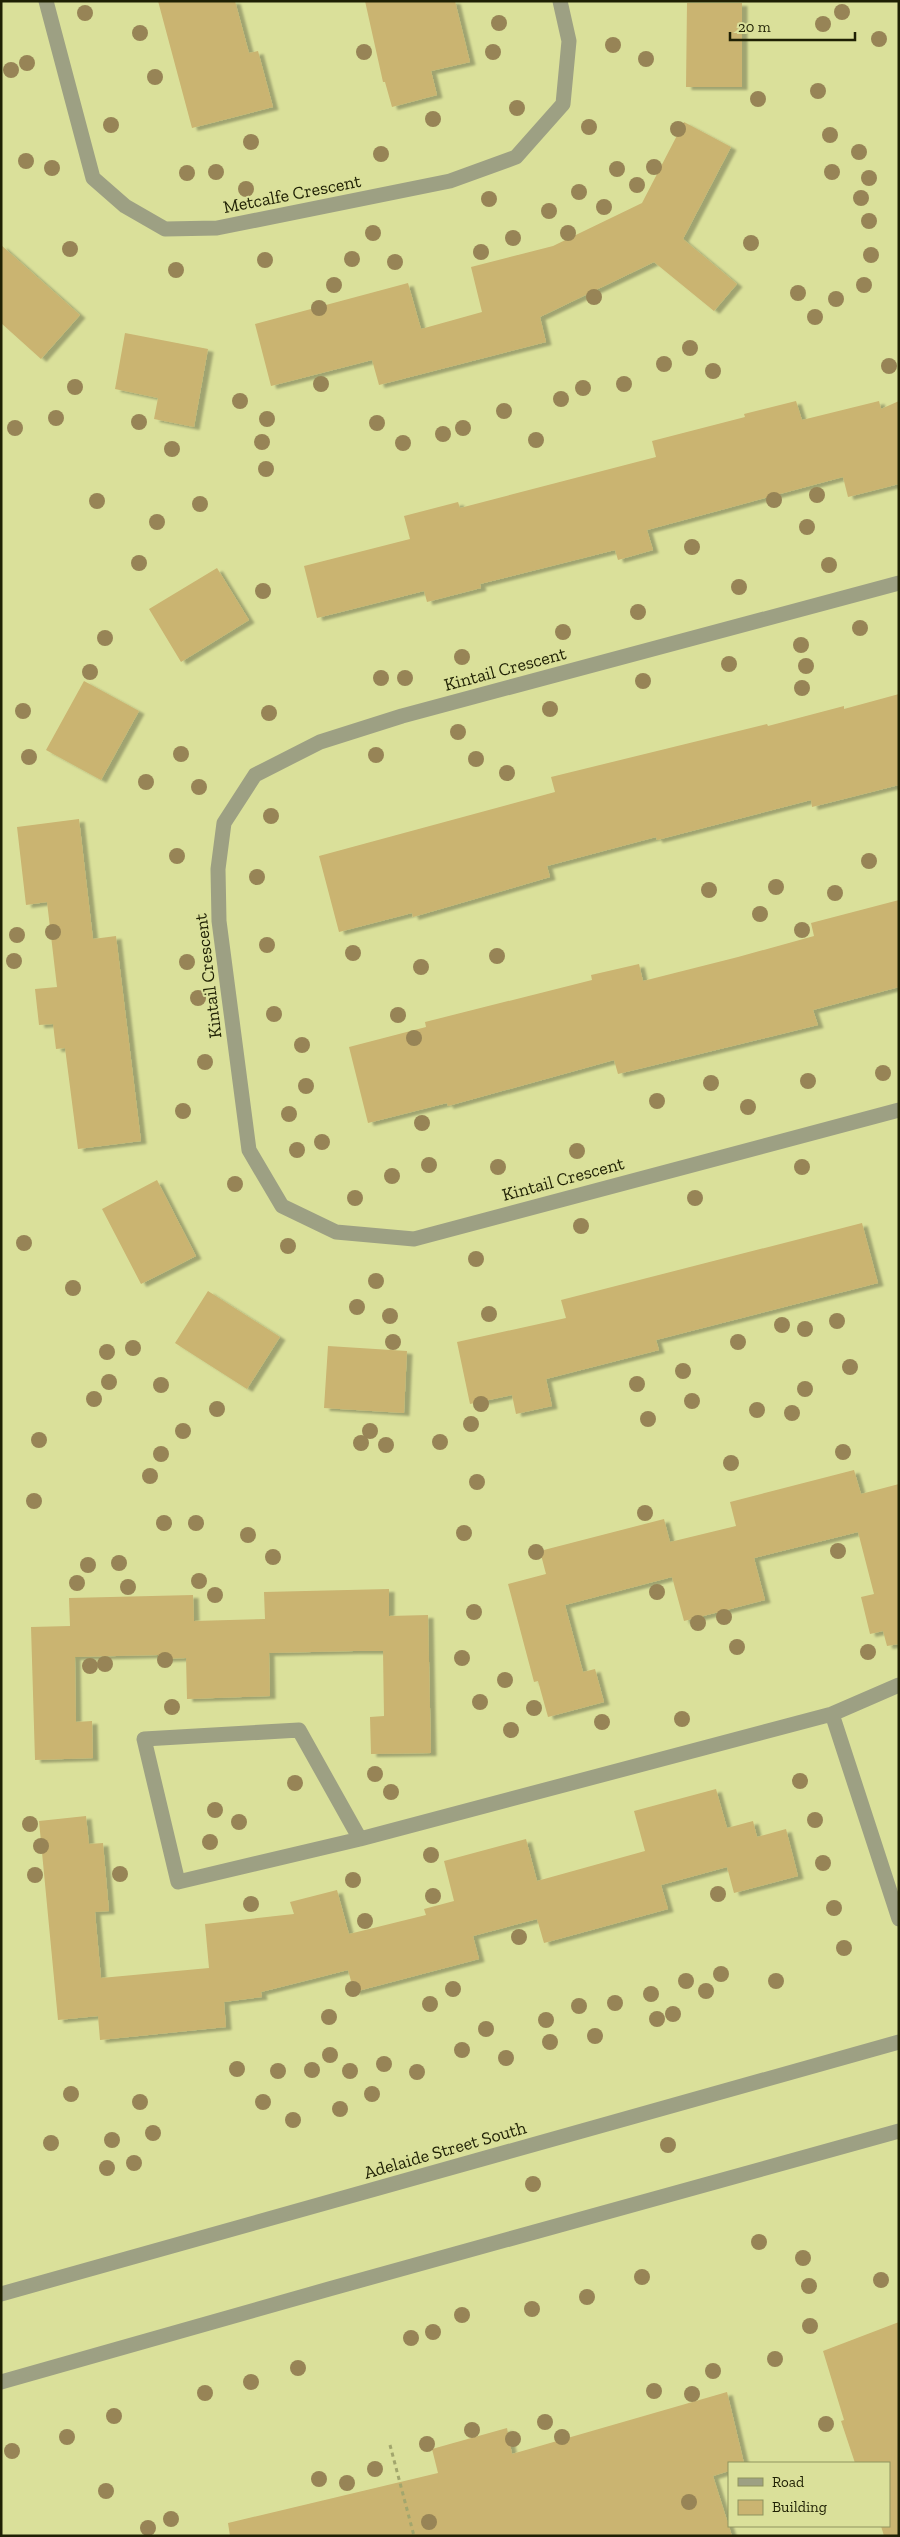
<svg xmlns="http://www.w3.org/2000/svg" width="900" height="2537" viewBox="0 0 900 2537" font-family="'Zilla Slab',serif">
	<style>
		.building { fill: #cab471; filter: url(#shadow) }
		.lines { fill: none; stroke-linecap: round; stroke-linejoin: round }
		.path { stroke: #a2a66d; stroke-width: 3; stroke-dasharray: 4 4; stroke-linecap: butt }
		.service { stroke: #9da083; stroke-width: 15 }
		.minor { stroke: #9da083; stroke-width: 15 }
		.tertiary { stroke: #9da083; stroke-width: 15 }
		.tree { fill: #978456 }
		.labels { text-anchor: middle; stroke-width: 4; stroke-linejoin: round; paint-order: stroke }
		.street-label { font-size: 18px; fill: #1f2004; stroke: #dae09a }
	</style>
	<defs>
		<filter id="shadow"><feDropShadow dx="5.5" dy="3" stdDeviation="1" flood-color="#0004"/></filter>
	</defs>
	<rect width="100%" height="100%" fill="#dae09a"/>
	<path class="building" d="M158,1H235L249,53L258,51L273,107L192,128Z
		M365,1H455L470,62L431,71L437,95L392,107L385,82H383Z
		M687,3H742V87H686Z
		M684,122L731,147L683,239L737,284L714,311L654,262L540,317L546,342L379,385L372,360L271,386L255,324L408,283L421,329L482,312L471,267L553,246L642,203Z
		M1,245L80,315L41,359L1,323Z
		M125,333L208,349L194,427L154,419L158,398L115,389Z
		M796,401L802,420L879,401L881,409L899,401V484L848,497L843,477L647,530L653,550L618,560L615,550L480,584L481,588L427,602L424,591L317,618L304,566L410,539L404,516L458,502L460,508L656,457L652,441L745,417L744,414Z
		M217,568L249,620L181,662L149,609Z
		M84,681L139,711L101,780L46,750Z
		M899,694V785L812,807L811,800L657,840L656,837L547,866L550,877L413,917L412,913L339,932L319,856L555,792L551,777L767,724L768,726L844,706V709Z
		M79,819L93,939L116,936L141,1141L78,1149L65,1048L56,1049L53,1024L39,1025L35,989L57,987L47,902L26,905L17,827Z
		M899,900V987L813,1010L818,1025L618,1074L614,1060L448,1106L447,1103L368,1123L349,1047L426,1027L425,1022L592,980L591,975L639,964L643,981L738,957L814,936L811,923Z
		M157,1180L196,1256L141,1284L102,1209Z
		M862,1223L878,1283L656,1340L659,1350L546,1379L552,1406L516,1414L512,1395L470,1404L457,1342L566,1318L561,1300Z
		M208,1291L280,1337L247,1389L175,1343Z
		M328,1346L407,1351L404,1413L324,1408Z
		M854,1470L861,1494L899,1484V1644L887,1646L883,1631L870,1634L861,1597L874,1594L858,1532L754,1558L765,1600L684,1621L672,1577L565,1605L583,1672L595,1669L604,1702L548,1717L538,1681L534,1682L508,1584L546,1574L540,1551L664,1519L670,1542L736,1526L730,1502Z
		M389,1589V1616L428,1615L431,1753L371,1754L370,1717L384,1716L383,1651H354L269,1653L270,1696L187,1699L186,1658L158,1659V1655L75,1657L76,1722L92,1721L93,1758L35,1760L31,1627L70,1626L69,1598L193,1595L194,1621L265,1619L264,1592Z
		M716,1789L727,1828L753,1821L757,1837L786,1829L798,1876L734,1893L727,1867L661,1885L668,1909L544,1943L537,1919L473,1936L479,1959L354,1992L348,1970L261,1992L262,1997L224,2002L226,2027L100,2040L98,2016L58,2020L39,1821L86,1816L89,1844L103,1843L109,1911L95,1912L101,1978L209,1968L205,1924L294,1914L290,1902L337,1890L349,1934L426,1915L424,1909L454,1901L444,1861L526,1839L537,1881L645,1851L634,1811Z
		M899,2322V2536H884L881,2526H889V2463H855L841,2421L844,2420L823,2351Z
		M727,2392L744,2463H729V2471L713,2476L732,2536H230L228,2523L438,2473L432,2449L507,2428L512,2454Z"/>
	<g class="lines">
		<path class="path" d="M390,2445L414,2536"/>
		<path class="service" d="M832,1714L899,1919
			M360,1839L299,1730L144,1739L178,1882L360,1839L832,1714L899,1685"/>
		<path class="minor" d="M46,1L93,178L125,206L165,229L217,228L450,181L516,157L563,104L569,41L560,1
			M899,583L402,716L320,742L255,775L224,823L218,869L219,921L249,1150L282,1206L336,1232L414,1239L899,1110"/>
		<path class="tertiary" d="M1,2294L899,2042
			M1,2382L329,2289L899,2131"/>
	</g>
	<g class="tree">
		<circle cx="842" cy="12" r="8"/>
		<circle cx="85" cy="13" r="8"/>
		<circle cx="499" cy="23" r="8"/>
		<circle cx="823" cy="24" r="8"/>
		<circle cx="140" cy="33" r="8"/>
		<circle cx="879" cy="39" r="8"/>
		<circle cx="613" cy="45" r="8"/>
		<circle cx="364" cy="52" r="8"/>
		<circle cx="493" cy="52" r="8"/>
		<circle cx="646" cy="59" r="8"/>
		<circle cx="27" cy="63" r="8"/>
		<circle cx="11" cy="70" r="8"/>
		<circle cx="155" cy="77" r="8"/>
		<circle cx="818" cy="91" r="8"/>
		<circle cx="758" cy="99" r="8"/>
		<circle cx="517" cy="108" r="8"/>
		<circle cx="433" cy="119" r="8"/>
		<circle cx="111" cy="125" r="8"/>
		<circle cx="589" cy="127" r="8"/>
		<circle cx="678" cy="129" r="8"/>
		<circle cx="830" cy="135" r="8"/>
		<circle cx="251" cy="142" r="8"/>
		<circle cx="859" cy="152" r="8"/>
		<circle cx="381" cy="154" r="8"/>
		<circle cx="26" cy="161" r="8"/>
		<circle cx="654" cy="167" r="8"/>
		<circle cx="52" cy="168" r="8"/>
		<circle cx="617" cy="169" r="8"/>
		<circle cx="216" cy="172" r="8"/>
		<circle cx="832" cy="172" r="8"/>
		<circle cx="187" cy="173" r="8"/>
		<circle cx="869" cy="178" r="8"/>
		<circle cx="637" cy="185" r="8"/>
		<circle cx="246" cy="189" r="8"/>
		<circle cx="579" cy="192" r="8"/>
		<circle cx="861" cy="198" r="8"/>
		<circle cx="489" cy="199" r="8"/>
		<circle cx="604" cy="207" r="8"/>
		<circle cx="549" cy="211" r="8"/>
		<circle cx="869" cy="221" r="8"/>
		<circle cx="373" cy="233" r="8"/>
		<circle cx="568" cy="233" r="8"/>
		<circle cx="513" cy="238" r="8"/>
		<circle cx="751" cy="243" r="8"/>
		<circle cx="70" cy="249" r="8"/>
		<circle cx="481" cy="252" r="8"/>
		<circle cx="871" cy="255" r="8"/>
		<circle cx="352" cy="259" r="8"/>
		<circle cx="265" cy="260" r="8"/>
		<circle cx="395" cy="262" r="8"/>
		<circle cx="176" cy="270" r="8"/>
		<circle cx="334" cy="285" r="8"/>
		<circle cx="864" cy="285" r="8"/>
		<circle cx="798" cy="293" r="8"/>
		<circle cx="594" cy="297" r="8"/>
		<circle cx="836" cy="299" r="8"/>
		<circle cx="319" cy="308" r="8"/>
		<circle cx="815" cy="317" r="8"/>
		<circle cx="690" cy="348" r="8"/>
		<circle cx="664" cy="364" r="8"/>
		<circle cx="889" cy="366" r="8"/>
		<circle cx="713" cy="371" r="8"/>
		<circle cx="321" cy="384" r="8"/>
		<circle cx="624" cy="384" r="8"/>
		<circle cx="75" cy="387" r="8"/>
		<circle cx="583" cy="388" r="8"/>
		<circle cx="561" cy="399" r="8"/>
		<circle cx="240" cy="401" r="8"/>
		<circle cx="504" cy="411" r="8"/>
		<circle cx="56" cy="418" r="8"/>
		<circle cx="267" cy="419" r="8"/>
		<circle cx="139" cy="422" r="8"/>
		<circle cx="377" cy="423" r="8"/>
		<circle cx="15" cy="428" r="8"/>
		<circle cx="463" cy="428" r="8"/>
		<circle cx="443" cy="434" r="8"/>
		<circle cx="536" cy="440" r="8"/>
		<circle cx="262" cy="442" r="8"/>
		<circle cx="403" cy="443" r="8"/>
		<circle cx="172" cy="449" r="8"/>
		<circle cx="266" cy="469" r="8"/>
		<circle cx="817" cy="495" r="8"/>
		<circle cx="774" cy="500" r="8"/>
		<circle cx="97" cy="501" r="8"/>
		<circle cx="200" cy="504" r="8"/>
		<circle cx="157" cy="522" r="8"/>
		<circle cx="807" cy="527" r="8"/>
		<circle cx="692" cy="547" r="8"/>
		<circle cx="139" cy="563" r="8"/>
		<circle cx="829" cy="565" r="8"/>
		<circle cx="739" cy="587" r="8"/>
		<circle cx="263" cy="591" r="8"/>
		<circle cx="638" cy="612" r="8"/>
		<circle cx="860" cy="628" r="8"/>
		<circle cx="563" cy="632" r="8"/>
		<circle cx="105" cy="638" r="8"/>
		<circle cx="801" cy="645" r="8"/>
		<circle cx="462" cy="657" r="8"/>
		<circle cx="729" cy="664" r="8"/>
		<circle cx="806" cy="666" r="8"/>
		<circle cx="90" cy="672" r="8"/>
		<circle cx="381" cy="678" r="8"/>
		<circle cx="405" cy="678" r="8"/>
		<circle cx="643" cy="681" r="8"/>
		<circle cx="802" cy="688" r="8"/>
		<circle cx="550" cy="709" r="8"/>
		<circle cx="23" cy="711" r="8"/>
		<circle cx="269" cy="713" r="8"/>
		<circle cx="458" cy="732" r="8"/>
		<circle cx="181" cy="754" r="8"/>
		<circle cx="376" cy="755" r="8"/>
		<circle cx="29" cy="757" r="8"/>
		<circle cx="476" cy="759" r="8"/>
		<circle cx="507" cy="773" r="8"/>
		<circle cx="146" cy="782" r="8"/>
		<circle cx="199" cy="787" r="8"/>
		<circle cx="271" cy="816" r="8"/>
		<circle cx="177" cy="856" r="8"/>
		<circle cx="869" cy="861" r="8"/>
		<circle cx="257" cy="877" r="8"/>
		<circle cx="776" cy="887" r="8"/>
		<circle cx="709" cy="890" r="8"/>
		<circle cx="835" cy="893" r="8"/>
		<circle cx="760" cy="914" r="8"/>
		<circle cx="802" cy="930" r="8"/>
		<circle cx="53" cy="932" r="8"/>
		<circle cx="17" cy="935" r="8"/>
		<circle cx="267" cy="945" r="8"/>
		<circle cx="353" cy="953" r="8"/>
		<circle cx="497" cy="956" r="8"/>
		<circle cx="14" cy="961" r="8"/>
		<circle cx="187" cy="962" r="8"/>
		<circle cx="421" cy="967" r="8"/>
		<circle cx="198" cy="998" r="8"/>
		<circle cx="274" cy="1014" r="8"/>
		<circle cx="398" cy="1015" r="8"/>
		<circle cx="414" cy="1038" r="8"/>
		<circle cx="302" cy="1045" r="8"/>
		<circle cx="205" cy="1062" r="8"/>
		<circle cx="883" cy="1073" r="8"/>
		<circle cx="808" cy="1081" r="8"/>
		<circle cx="711" cy="1083" r="8"/>
		<circle cx="306" cy="1086" r="8"/>
		<circle cx="657" cy="1101" r="8"/>
		<circle cx="748" cy="1107" r="8"/>
		<circle cx="183" cy="1111" r="8"/>
		<circle cx="289" cy="1114" r="8"/>
		<circle cx="422" cy="1123" r="8"/>
		<circle cx="322" cy="1142" r="8"/>
		<circle cx="297" cy="1150" r="8"/>
		<circle cx="577" cy="1151" r="8"/>
		<circle cx="429" cy="1165" r="8"/>
		<circle cx="498" cy="1167" r="8"/>
		<circle cx="802" cy="1167" r="8"/>
		<circle cx="392" cy="1176" r="8"/>
		<circle cx="235" cy="1184" r="8"/>
		<circle cx="355" cy="1198" r="8"/>
		<circle cx="695" cy="1198" r="8"/>
		<circle cx="581" cy="1226" r="8"/>
		<circle cx="24" cy="1243" r="8"/>
		<circle cx="288" cy="1246" r="8"/>
		<circle cx="476" cy="1259" r="8"/>
		<circle cx="376" cy="1281" r="8"/>
		<circle cx="73" cy="1288" r="8"/>
		<circle cx="357" cy="1307" r="8"/>
		<circle cx="489" cy="1314" r="8"/>
		<circle cx="390" cy="1316" r="8"/>
		<circle cx="837" cy="1321" r="8"/>
		<circle cx="782" cy="1325" r="8"/>
		<circle cx="805" cy="1329" r="8"/>
		<circle cx="393" cy="1342" r="8"/>
		<circle cx="738" cy="1342" r="8"/>
		<circle cx="133" cy="1348" r="8"/>
		<circle cx="107" cy="1352" r="8"/>
		<circle cx="850" cy="1367" r="8"/>
		<circle cx="683" cy="1371" r="8"/>
		<circle cx="109" cy="1382" r="8"/>
		<circle cx="637" cy="1384" r="8"/>
		<circle cx="161" cy="1385" r="8"/>
		<circle cx="805" cy="1389" r="8"/>
		<circle cx="94" cy="1399" r="8"/>
		<circle cx="692" cy="1401" r="8"/>
		<circle cx="481" cy="1404" r="8"/>
		<circle cx="217" cy="1409" r="8"/>
		<circle cx="757" cy="1410" r="8"/>
		<circle cx="792" cy="1413" r="8"/>
		<circle cx="648" cy="1419" r="8"/>
		<circle cx="471" cy="1424" r="8"/>
		<circle cx="183" cy="1431" r="8"/>
		<circle cx="370" cy="1431" r="8"/>
		<circle cx="39" cy="1440" r="8"/>
		<circle cx="440" cy="1442" r="8"/>
		<circle cx="361" cy="1443" r="8"/>
		<circle cx="386" cy="1445" r="8"/>
		<circle cx="843" cy="1452" r="8"/>
		<circle cx="161" cy="1454" r="8"/>
		<circle cx="731" cy="1463" r="8"/>
		<circle cx="150" cy="1476" r="8"/>
		<circle cx="477" cy="1482" r="8"/>
		<circle cx="34" cy="1501" r="8"/>
		<circle cx="645" cy="1513" r="8"/>
		<circle cx="164" cy="1523" r="8"/>
		<circle cx="196" cy="1523" r="8"/>
		<circle cx="464" cy="1533" r="8"/>
		<circle cx="248" cy="1535" r="8"/>
		<circle cx="838" cy="1551" r="8"/>
		<circle cx="536" cy="1552" r="8"/>
		<circle cx="273" cy="1557" r="8"/>
		<circle cx="119" cy="1563" r="8"/>
		<circle cx="88" cy="1565" r="8"/>
		<circle cx="199" cy="1581" r="8"/>
		<circle cx="77" cy="1583" r="8"/>
		<circle cx="128" cy="1587" r="8"/>
		<circle cx="657" cy="1592" r="8"/>
		<circle cx="215" cy="1595" r="8"/>
		<circle cx="474" cy="1612" r="8"/>
		<circle cx="724" cy="1617" r="8"/>
		<circle cx="698" cy="1623" r="8"/>
		<circle cx="737" cy="1647" r="8"/>
		<circle cx="868" cy="1652" r="8"/>
		<circle cx="462" cy="1658" r="8"/>
		<circle cx="165" cy="1660" r="8"/>
		<circle cx="105" cy="1664" r="8"/>
		<circle cx="90" cy="1666" r="8"/>
		<circle cx="505" cy="1680" r="8"/>
		<circle cx="480" cy="1702" r="8"/>
		<circle cx="172" cy="1707" r="8"/>
		<circle cx="534" cy="1708" r="8"/>
		<circle cx="682" cy="1719" r="8"/>
		<circle cx="602" cy="1722" r="8"/>
		<circle cx="511" cy="1730" r="8"/>
		<circle cx="375" cy="1774" r="8"/>
		<circle cx="800" cy="1781" r="8"/>
		<circle cx="295" cy="1783" r="8"/>
		<circle cx="391" cy="1792" r="8"/>
		<circle cx="215" cy="1810" r="8"/>
		<circle cx="815" cy="1820" r="8"/>
		<circle cx="239" cy="1822" r="8"/>
		<circle cx="30" cy="1824" r="8"/>
		<circle cx="210" cy="1842" r="8"/>
		<circle cx="41" cy="1846" r="8"/>
		<circle cx="431" cy="1855" r="8"/>
		<circle cx="823" cy="1863" r="8"/>
		<circle cx="120" cy="1874" r="8"/>
		<circle cx="35" cy="1875" r="8"/>
		<circle cx="353" cy="1880" r="8"/>
		<circle cx="718" cy="1894" r="8"/>
		<circle cx="433" cy="1896" r="8"/>
		<circle cx="251" cy="1904" r="8"/>
		<circle cx="834" cy="1908" r="8"/>
		<circle cx="365" cy="1921" r="8"/>
		<circle cx="519" cy="1937" r="8"/>
		<circle cx="844" cy="1948" r="8"/>
		<circle cx="721" cy="1974" r="8"/>
		<circle cx="686" cy="1981" r="8"/>
		<circle cx="776" cy="1981" r="8"/>
		<circle cx="353" cy="1989" r="8"/>
		<circle cx="453" cy="1989" r="8"/>
		<circle cx="706" cy="1991" r="8"/>
		<circle cx="651" cy="1994" r="8"/>
		<circle cx="615" cy="2003" r="8"/>
		<circle cx="430" cy="2004" r="8"/>
		<circle cx="579" cy="2006" r="8"/>
		<circle cx="673" cy="2014" r="8"/>
		<circle cx="329" cy="2017" r="8"/>
		<circle cx="657" cy="2019" r="8"/>
		<circle cx="546" cy="2020" r="8"/>
		<circle cx="486" cy="2029" r="8"/>
		<circle cx="595" cy="2036" r="8"/>
		<circle cx="550" cy="2042" r="8"/>
		<circle cx="462" cy="2050" r="8"/>
		<circle cx="330" cy="2055" r="8"/>
		<circle cx="506" cy="2058" r="8"/>
		<circle cx="384" cy="2064" r="8"/>
		<circle cx="237" cy="2069" r="8"/>
		<circle cx="312" cy="2070" r="8"/>
		<circle cx="278" cy="2071" r="8"/>
		<circle cx="350" cy="2071" r="8"/>
		<circle cx="417" cy="2072" r="8"/>
		<circle cx="71" cy="2094" r="8"/>
		<circle cx="372" cy="2094" r="8"/>
		<circle cx="140" cy="2102" r="8"/>
		<circle cx="263" cy="2102" r="8"/>
		<circle cx="340" cy="2109" r="8"/>
		<circle cx="293" cy="2120" r="8"/>
		<circle cx="153" cy="2133" r="8"/>
		<circle cx="112" cy="2140" r="8"/>
		<circle cx="51" cy="2143" r="8"/>
		<circle cx="668" cy="2145" r="8"/>
		<circle cx="134" cy="2163" r="8"/>
		<circle cx="107" cy="2168" r="8"/>
		<circle cx="533" cy="2184" r="8"/>
		<circle cx="759" cy="2242" r="8"/>
		<circle cx="803" cy="2258" r="8"/>
		<circle cx="642" cy="2277" r="8"/>
		<circle cx="881" cy="2280" r="8"/>
		<circle cx="809" cy="2286" r="8"/>
		<circle cx="587" cy="2297" r="8"/>
		<circle cx="532" cy="2309" r="8"/>
		<circle cx="462" cy="2315" r="8"/>
		<circle cx="810" cy="2326" r="8"/>
		<circle cx="433" cy="2332" r="8"/>
		<circle cx="411" cy="2338" r="8"/>
		<circle cx="775" cy="2359" r="8"/>
		<circle cx="298" cy="2368" r="8"/>
		<circle cx="713" cy="2371" r="8"/>
		<circle cx="251" cy="2382" r="8"/>
		<circle cx="654" cy="2391" r="8"/>
		<circle cx="205" cy="2393" r="8"/>
		<circle cx="692" cy="2394" r="8"/>
		<circle cx="114" cy="2416" r="8"/>
		<circle cx="545" cy="2422" r="8"/>
		<circle cx="826" cy="2424" r="8"/>
		<circle cx="472" cy="2430" r="8"/>
		<circle cx="67" cy="2437" r="8"/>
		<circle cx="562" cy="2437" r="8"/>
		<circle cx="513" cy="2439" r="8"/>
		<circle cx="427" cy="2444" r="8"/>
		<circle cx="12" cy="2451" r="8"/>
		<circle cx="375" cy="2469" r="8"/>
		<circle cx="319" cy="2479" r="8"/>
		<circle cx="347" cy="2483" r="8"/>
		<circle cx="106" cy="2491" r="8"/>
		<circle cx="689" cy="2502" r="8"/>
		<circle cx="171" cy="2519" r="8"/>
		<circle cx="429" cy="2522" r="8"/>
		<circle cx="148" cy="2528" r="8"/>
	</g>
	<g class="labels">
		<g class="street-label">
			<text transform="translate(292 194) rotate(-11)" y="6">Metcalfe Crescent</text>
			<text transform="translate(505 669) rotate(-15)" y="6">Kintail Crescent</text>
			<text transform="translate(208 976) rotate(-97)" y="6">Kintail Crescent</text>
			<text transform="translate(563 1179) rotate(-15)" y="6">Kintail Crescent</text>
			<text transform="translate(445 2150) rotate(-16)" y="6">Adelaide Street South</text>
		</g>
	</g>
	<rect width="900" height="2537" fill="none" stroke="#1f2004" stroke-width="5"/>
	<rect x="728" y="2462" width="162" height="65" fill="#dae09a" stroke="#8f935e"/>
	<rect x="738" y="2478" width="25" height="8" fill="#9da083" stroke="#8f935e"/>
	<text x="772" y="2487" font-size="15" fill="#1f2004">Road</text>
	<rect x="738" y="2500" width="25" height="15" fill="#cab471" stroke="#8f935e"/>
	<text x="772" y="2512" font-size="15" fill="#1f2004">Building</text>
	<path d="M730 32v8h125v-8" fill="none" stroke="#1f2004" stroke-width="2.5"/>
	<text x="738" y="32" font-size="15" fill="#1f2004" stroke="#dae09a" stroke-width="4" paint-order="stroke">20 m</text>
</svg>
